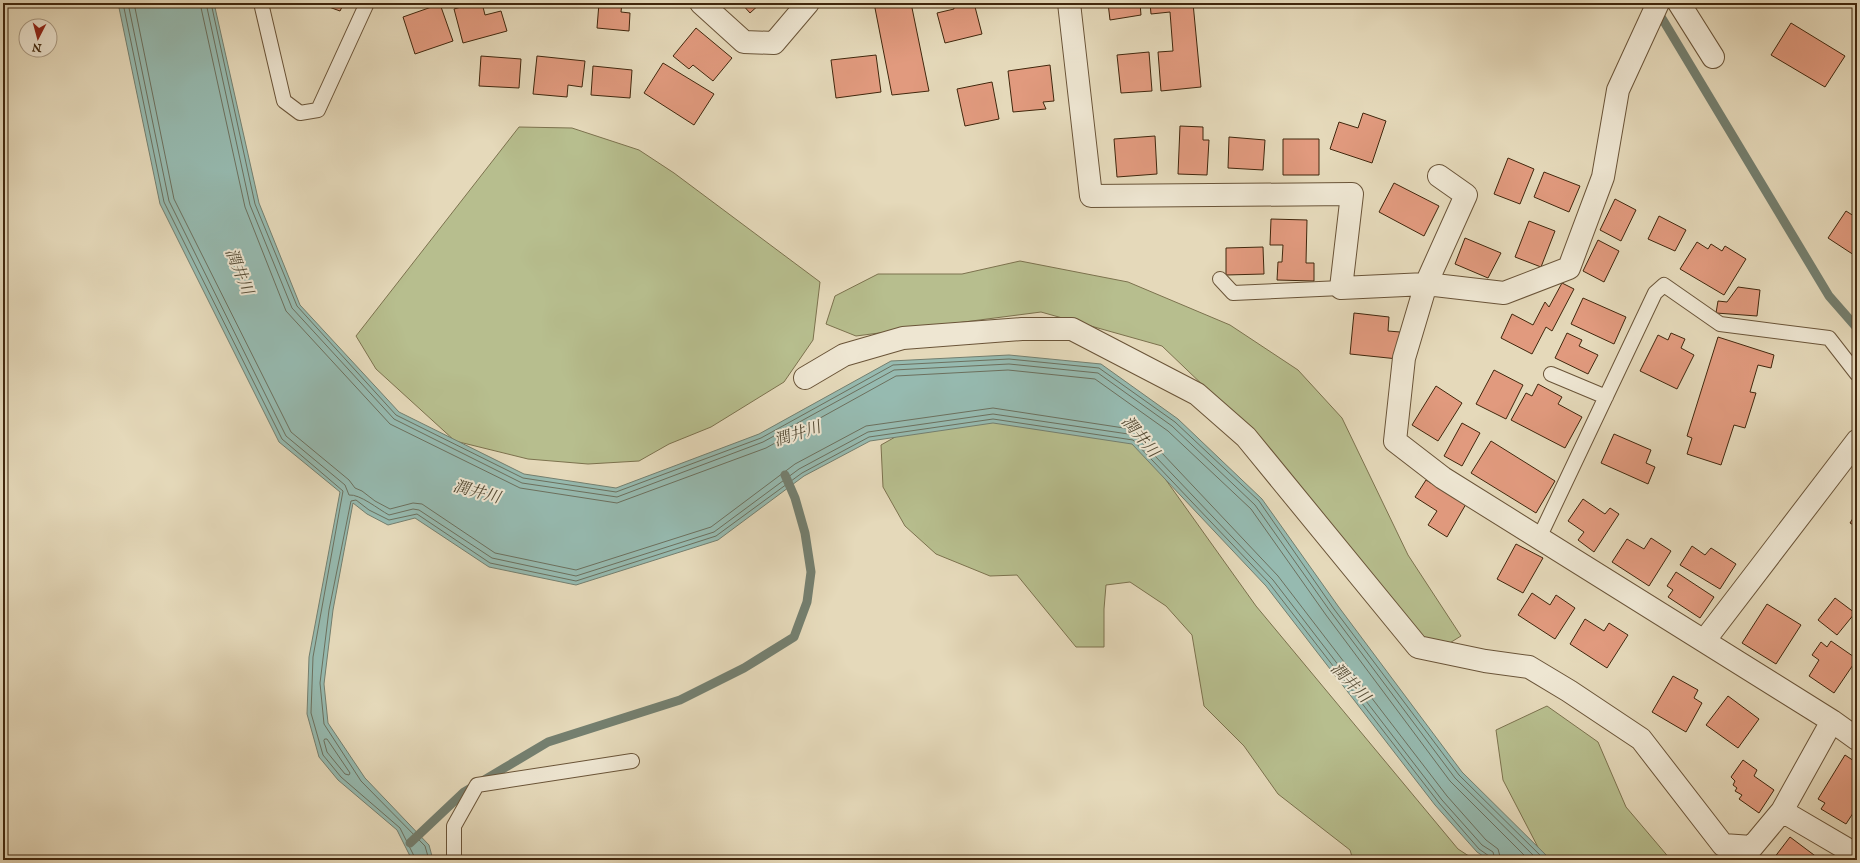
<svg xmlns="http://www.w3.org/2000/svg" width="1860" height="863" viewBox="0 0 1860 863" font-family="'IM FELL English','Noto Serif JP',serif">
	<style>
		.green { fill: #b7be8e; stroke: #7c724e }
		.water { fill: #96bab0; stroke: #747f6f }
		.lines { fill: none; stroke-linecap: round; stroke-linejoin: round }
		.shore { stroke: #6c705e; stroke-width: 1 }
		.stream { stroke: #747f6f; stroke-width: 9 }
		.building { fill: #e19a7e; stroke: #41270d }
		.lane-casing { stroke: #6a5438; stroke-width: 16 }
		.street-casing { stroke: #6a5438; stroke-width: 24 }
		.lane { stroke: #eee6d2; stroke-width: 14 }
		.street { stroke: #eee6d2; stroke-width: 22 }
		.labels { text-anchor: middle; stroke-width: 4; stroke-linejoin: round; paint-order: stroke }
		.water-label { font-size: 16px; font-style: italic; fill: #564c36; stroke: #eee6d2 }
	</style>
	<rect width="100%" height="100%" fill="#e5d9ba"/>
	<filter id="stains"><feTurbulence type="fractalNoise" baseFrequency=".005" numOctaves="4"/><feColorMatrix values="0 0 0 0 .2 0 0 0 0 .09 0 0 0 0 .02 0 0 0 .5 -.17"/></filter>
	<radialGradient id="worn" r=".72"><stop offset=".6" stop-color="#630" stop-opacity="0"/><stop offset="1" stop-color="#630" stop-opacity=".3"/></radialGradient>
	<path class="green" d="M519,127L572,128L639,150L674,173L820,282L813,340L784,382L711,427L669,444L639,461L588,464L528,459L455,441L376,369L356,336Z
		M1020,261L1128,282L1230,325L1298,370L1342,418L1408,555L1461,636L1427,657L1256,436L1162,346L1041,312L856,336L826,324L835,296L878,274H962Z
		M1030,411L1131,431L1256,606L1458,849L1475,860H1353L1350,850L1278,794L1244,746L1204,706L1192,635L1166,606L1130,582L1106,585L1104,609V647H1076L1017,575L990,576L936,554L905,526L883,487L881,445L927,419Z
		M1547,706L1598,742L1626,807L1671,860H1549L1541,853L1503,780L1496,730Z"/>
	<path class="water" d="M118,3H214L259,203L300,305L399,412L524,474L616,488L759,434L891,361L1009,355L1101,364L1178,419L1262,499L1338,606L1462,772L1551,860H1489L1477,852L1435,805L1266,586L1132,444L993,423L870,441L804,476L718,540L576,585L489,567L415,518L388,525L367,514L353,503L333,610L324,684L328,723L365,778L429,845L433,860H412L397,830L338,780L319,757L307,714L309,657L340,492L279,442L160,204Z"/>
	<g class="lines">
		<path class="shore" d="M123,3L164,202L282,439L343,491L313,657L311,713L323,755L341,777L400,828L416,860
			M128,3L169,201L286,436L345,485L349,495C360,494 378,509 389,515L413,509L419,510L492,558L576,576L714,532L799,469L868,432L993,414L1135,435L1273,580L1442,800L1482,845L1493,852L1495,860
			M134,3L174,199L291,432L349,480L355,488L362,491L375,501L390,509L413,503L422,504L495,553L576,570L711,527L795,464L866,426L993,408L1137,430L1144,434L1278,576L1447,796L1486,840L1498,849L1501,860
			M200,3L245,207L286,311L390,424L520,488L617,503L766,448L896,376L1008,370L1095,379L1168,431L1251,509L1326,615L1450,781L1529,860
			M206,3L250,205L292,308L394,419L522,483L617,497L763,442L894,370L1009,364L1098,373L1172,426L1255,505L1330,611L1455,778L1538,860
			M211,3L255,204L297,306L396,415L523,478L616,492L761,438L893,365L1009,359L1099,368L1175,422L1259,501L1334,609L1459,775L1545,860
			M325,739H327L350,773L349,775L345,774L327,752L324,741Z
			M429,860L425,846L361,781L324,724L320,683L329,610L351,501L356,500L369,510L389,520L417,514L490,563L576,581L716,536L802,473L869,437L993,419L1133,440L1269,583L1439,803L1479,849L1489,856L1490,860"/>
		<path class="stream" d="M1657,10L1829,296L1857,328
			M410,843L464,792L548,742L680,700L744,668L794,637L807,602L811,572L805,533L795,498L785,475"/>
	</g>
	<path class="building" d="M318,3H344L340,11Z
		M475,3H482L485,15L501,11L507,31L463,43L454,9Z
		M599,3H622L621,12L630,13L629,31L597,28Z
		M741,3H761L750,13Z
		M874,3H911L929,91L892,95Z
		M953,3H974L982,34L945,43L937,13L954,9Z
		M1108,3H1140L1141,15L1110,20Z
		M1150,3H1193L1201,87L1161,91L1158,52L1173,51L1170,12L1151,14Z
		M440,4L453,41L415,54L403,17Z
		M1791,23L1845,56L1825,87L1771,55Z
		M696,28L732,58L713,81L693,65L689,69L673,56Z
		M1149,52L1152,91L1121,93L1117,55Z
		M876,55L881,92L836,98L831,60Z
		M481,56L521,59L519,88L479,86Z
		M537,56L585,61L582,87L568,85L567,97L533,94Z
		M663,63L714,94L694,125L644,93Z
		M1050,65L1054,101L1043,102L1046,109L1013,112L1008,71Z
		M593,66L632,70L630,98L591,95Z
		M992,82L999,119L965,126L957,89Z
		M1363,113L1386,121L1372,163L1330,149L1339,122L1358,128Z
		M1180,126L1203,127V140H1209L1207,175L1178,174Z
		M1155,136L1157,174L1117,177L1114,139Z
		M1229,137L1265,140L1263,170L1228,168Z
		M1283,139H1319V175H1283Z
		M1508,158L1534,169L1520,204L1494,194Z
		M1544,172L1580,186L1569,212L1534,197Z
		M1394,183L1439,206L1424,236L1379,212Z
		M1615,199L1636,210L1621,241L1600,230Z
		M1846,211L1857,218V257L1828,238Z
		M1659,216L1686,230L1675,251L1648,239Z
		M1271,219L1307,220L1306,263H1314V281L1277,280L1278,262H1282L1283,245H1270Z
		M1529,221L1555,231L1541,267L1515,257Z
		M1465,238L1501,253L1488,278L1455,264Z
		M1598,240L1619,251L1604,282L1583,271Z
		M1697,242L1708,249L1711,244L1722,251L1725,246L1746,259L1724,295L1680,269Z
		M1263,247L1264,274L1226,275V248Z
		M1562,283L1574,289L1552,331L1546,327L1532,354L1501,338L1512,314L1533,325L1545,302L1549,307Z
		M1738,287L1760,290L1757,316L1716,313L1718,301L1727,302Z
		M1583,298L1626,317L1614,344L1571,324Z
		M1354,313L1389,317L1388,331L1400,332L1398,359L1350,354Z
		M1567,333L1582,340L1579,346L1598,355L1588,374L1555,358Z
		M1671,333L1685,339L1681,348L1694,355L1677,389L1640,371L1658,335L1668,340Z
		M1718,337L1774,355L1771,368L1758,365L1750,392L1756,393L1745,428L1734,425L1721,465L1687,454L1692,438L1687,436Z
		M1494,370L1523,385L1506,419L1476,404Z
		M1538,384L1562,397L1558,404L1582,417L1565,448L1511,420L1526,393L1532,396Z
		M1436,386L1462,403L1438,441L1412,425Z
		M1462,423L1480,433L1462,466L1444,456Z
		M1614,434L1651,450L1646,463L1655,467L1648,484L1601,463Z
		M1491,441L1555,481L1536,513L1471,473Z
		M1426,480L1466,504L1447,537L1428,525L1437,511L1415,497Z
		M1583,499L1605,514L1610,508L1619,514L1594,552L1578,540L1584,532L1568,521Z
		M1857,512V527L1850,523Z
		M1651,538L1671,551L1649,586L1612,562L1627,539L1644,549Z
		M1516,544L1543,558L1523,593L1497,579Z
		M1692,546L1705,555L1711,548L1736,564L1720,589L1680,565Z
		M1676,572L1714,597L1700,618L1668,597L1673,590L1667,586Z
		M1532,593L1550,605L1556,595L1575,608L1555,639L1518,615Z
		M1835,598L1855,613L1837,635L1818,620Z
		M1767,604L1801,625L1776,664L1742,643Z
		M1585,619L1604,631L1609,623L1628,635L1607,668L1570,644Z
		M1831,641L1857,659L1834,693L1809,676L1819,660L1812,655L1821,642L1827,647Z
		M1673,676L1698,690L1694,698L1702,703L1686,732L1652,712Z
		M1728,696L1759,719L1738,748L1706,725Z
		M1845,755L1857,763V807L1846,824L1821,809L1825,803L1818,799Z
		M1743,760L1757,770L1754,776L1774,790L1759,813L1739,799L1742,795L1735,791L1737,788L1733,785L1735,781L1731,777Z
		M1790,837L1818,858L1817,860H1777L1774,858Z"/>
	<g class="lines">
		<g class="lane-casing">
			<path id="lane" d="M261,3L284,101L300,113L318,110L367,3
				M1220,279L1233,293L1341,288
				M1551,374L1606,397
				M1539,538L1655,293L1664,285L1720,324L1829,338L1857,374
				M454,860V826L477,785L632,761"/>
		</g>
		<g class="street-casing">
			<path id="street" d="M701,3L744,42L774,43L808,3
				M1069,3L1091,196L1352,194L1341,288L1426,284L1504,293L1569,268L1603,177L1618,90L1658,3
				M1679,3L1713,57
				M1439,176L1466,195L1426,284L1404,358L1395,441L1443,478L1832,721L1857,739
				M805,378L844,355L903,338L1022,329H1072L1197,394L1246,437L1418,647L1485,661L1529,667L1569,691L1641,739L1723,845L1752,847L1782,811
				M1704,641L1857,441
				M1832,721L1782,811L1857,855"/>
		</g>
		<use href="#lane" class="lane"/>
		<use href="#street" class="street"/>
	</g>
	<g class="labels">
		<g class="water-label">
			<text transform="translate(240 271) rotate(68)" y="6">潤井川</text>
			<text transform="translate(797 433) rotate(-18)" y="6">潤井川</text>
			<text transform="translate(1141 436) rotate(50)" y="6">潤井川</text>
			<text transform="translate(477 491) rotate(15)" y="6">潤井川</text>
			<text transform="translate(1351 682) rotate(46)" y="6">潤井川</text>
		</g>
	</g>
	<rect width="1860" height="863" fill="none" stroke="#e5d9ba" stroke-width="16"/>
	<rect x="4" y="4" width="1852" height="855" fill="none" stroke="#41270d" stroke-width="2"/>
	<rect x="8" y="8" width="1844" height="847" fill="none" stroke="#41270d"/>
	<g transform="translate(38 38) rotate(186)"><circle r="19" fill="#eee6d2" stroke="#a99a83"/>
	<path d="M0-3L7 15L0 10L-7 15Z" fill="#8f2418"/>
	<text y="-6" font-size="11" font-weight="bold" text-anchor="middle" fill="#41270d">N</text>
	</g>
	<rect width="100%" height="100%" filter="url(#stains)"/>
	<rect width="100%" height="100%" fill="url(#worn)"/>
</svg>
